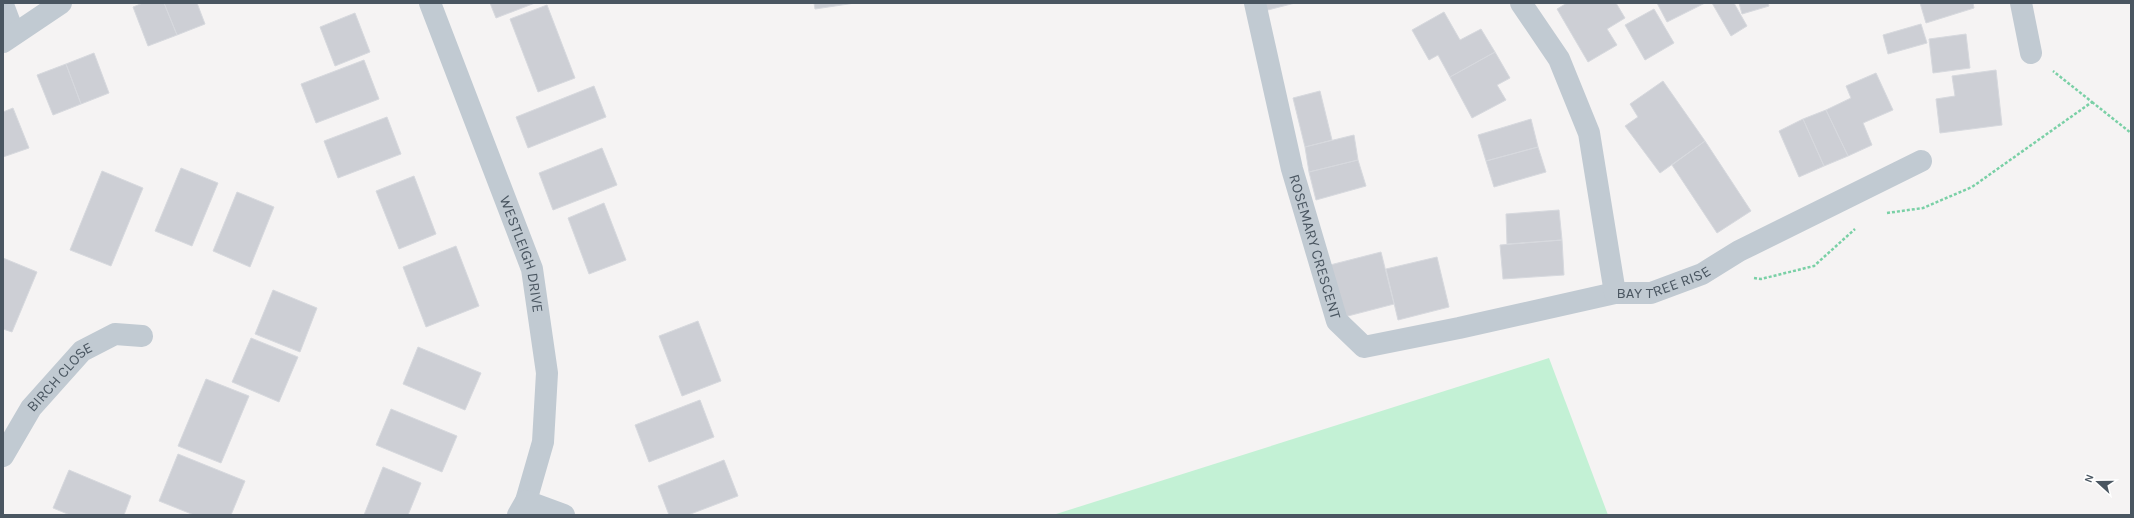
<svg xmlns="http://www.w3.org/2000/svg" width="2134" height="518" viewBox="0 0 2134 518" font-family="Karla,sans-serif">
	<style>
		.green { fill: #c3f1d5 }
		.building { fill: #cdcfd5; stroke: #d7d9de }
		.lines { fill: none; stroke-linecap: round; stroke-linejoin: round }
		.path { stroke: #7ad0a6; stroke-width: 2.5; stroke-dasharray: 3 2; stroke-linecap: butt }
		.minor { stroke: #c1cad2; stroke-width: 22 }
		.labels { text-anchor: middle; stroke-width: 3; stroke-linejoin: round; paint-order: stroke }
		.street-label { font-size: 15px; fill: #4a5661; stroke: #fff }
	</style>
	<rect width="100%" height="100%" fill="#f5f3f3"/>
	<path class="green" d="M1549,358L1608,515H1053Z"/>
	<path class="building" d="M143,3H164L177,35L148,46L133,7Z
		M164,3H197L205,24L177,35Z
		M490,3H535L496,18Z
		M814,3H855L815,9Z
		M1262,3H1295L1264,11Z
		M1567,3H1616L1625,18L1607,29L1617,45L1588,62L1557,9Z
		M1657,3H1705L1667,22Z
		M1712,3H1734L1747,26L1731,36Z
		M1739,3H1768L1769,6L1742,14Z
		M1920,3H1973L1974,8L1926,23Z
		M547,5L575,78L538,92L510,19Z
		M1654,9L1674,43L1645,60L1625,25Z
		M1444,12L1460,40L1481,29L1495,52L1450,77L1438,55L1429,60L1412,30Z
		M355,13L370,52L335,66L320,27Z
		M1921,24L1927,43L1888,54L1883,35Z
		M1966,34L1970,68L1933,73L1929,39Z
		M1495,52L1510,78L1497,85L1506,100L1472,118L1450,77Z
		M94,53L109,93L81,104L66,64Z
		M364,60L379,99L316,123L301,84Z
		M66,64L81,104L53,115L37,75Z
		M1996,70L2002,125L1940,133L1936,99L1955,96L1952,76Z
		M1876,73L1893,110L1863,123L1872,145L1848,156L1826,110L1851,98L1846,86Z
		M1663,81L1705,141L1660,173L1625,126L1638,117L1630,104Z
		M594,86L606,117L528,148L516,117Z
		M1320,91L1332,140L1305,147L1293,98Z
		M13,108L29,148L3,157V112Z
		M1826,110L1848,156L1824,166L1803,119Z
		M387,117L401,154L338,178L324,141Z
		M1531,119L1538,147L1486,161L1478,135Z
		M1803,119L1824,166L1799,177L1779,131Z
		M1354,135L1358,160L1309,172L1305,147Z
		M1705,141L1751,211L1717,233L1672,165Z
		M1538,147L1546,172L1494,187L1486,161Z
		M602,148L617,185L553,210L539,173Z
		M1358,160L1366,186L1316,200L1309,172Z
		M181,168L218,183L192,246L155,231Z
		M102,171L143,188L111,266L70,250Z
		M414,176L436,234L399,249L376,191Z
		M237,192L274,207L250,267L213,251Z
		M604,203L626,260L589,274L568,218Z
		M1559,210L1562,240L1507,244L1506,214Z
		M1562,240L1564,275L1503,279L1500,245Z
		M456,246L479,306L426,327L403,267Z
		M1381,252L1394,304L1344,317L1330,265Z
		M1437,257L1449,307L1398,320L1386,269Z
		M3,258L37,272L12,332L3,329Z
		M273,290L317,308L300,352L255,334Z
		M698,321L721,381L682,396L659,336Z
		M251,338L298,357L279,402L232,382Z
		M418,347L481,373L465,410L403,384Z
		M206,379L249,396L221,463L178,446Z
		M700,400L714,437L649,462L635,425Z
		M391,409L457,436L442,472L376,445Z
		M178,454L245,481L231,515H194L159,501Z
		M724,460L738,496L688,515H669L658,486Z
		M383,467L421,483L408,515H364Z
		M69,470L131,496L124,515H70L53,508Z"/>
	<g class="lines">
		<path class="path" d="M2092,102L2131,133
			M1887,213L1923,208L1972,187L2092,102L2053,71
			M1754,278L1761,279L1814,266L1855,229"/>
		<g class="minor">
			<path id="s1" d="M430,3L532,269L547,373L543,442L526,501L518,515"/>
			<path id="s2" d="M1255,3L1292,169L1337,321L1364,347L1459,328L1615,293H1651L1702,274L1739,251L1921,161"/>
			<path d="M1521,3L1559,59L1589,133L1615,293"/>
			<path d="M2021,3L2031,53"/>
			<path d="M3,5L14,34"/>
			<path d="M3,42L61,3"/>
			<path id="s3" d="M3,456L31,408L82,351L115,334L142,336"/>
			<path d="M526,501L564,515"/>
		</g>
	</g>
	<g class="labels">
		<g class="street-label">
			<text dy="5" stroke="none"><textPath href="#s2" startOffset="251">ROSEMARY CRESCENT</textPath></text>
			<text dy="5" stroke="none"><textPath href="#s1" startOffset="268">WESTLEIGH DRIVE</textPath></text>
			<text dy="5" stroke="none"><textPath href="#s2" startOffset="673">BAY TREE RISE</textPath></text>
			<text dy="5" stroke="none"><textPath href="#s3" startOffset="98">BIRCH CLOSE</textPath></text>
		</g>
	</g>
	<rect width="2134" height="518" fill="none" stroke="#4a5661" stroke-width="8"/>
	<g transform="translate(2098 482) rotate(291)" stroke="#ffffff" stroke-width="3" paint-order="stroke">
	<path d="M0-3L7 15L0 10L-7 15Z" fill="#4a5661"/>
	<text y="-6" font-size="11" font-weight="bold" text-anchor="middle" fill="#4a5661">N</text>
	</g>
</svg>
